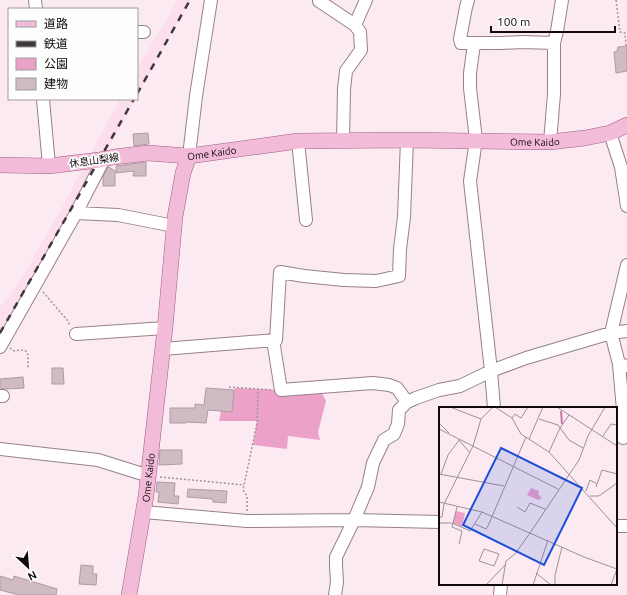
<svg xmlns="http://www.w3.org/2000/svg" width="627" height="595" viewBox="0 0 627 595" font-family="Ubuntu,'Noto Sans JP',sans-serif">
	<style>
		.built { fill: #fddeed }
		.green { fill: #eca2c8 }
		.building { fill: #d0bac4; stroke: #af9aa4 }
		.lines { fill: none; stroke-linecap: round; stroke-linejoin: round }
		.minor-casing { stroke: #96818b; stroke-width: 14 }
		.major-casing { stroke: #9e5f80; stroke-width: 16 }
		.path { stroke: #a09399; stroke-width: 1.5; stroke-dasharray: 2 2; stroke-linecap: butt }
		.minor { stroke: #fff; stroke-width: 12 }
		.major { stroke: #f2bbd8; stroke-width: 15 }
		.rail { stroke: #41383d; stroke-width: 2.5; stroke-dasharray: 7 7; stroke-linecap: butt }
		.labels { text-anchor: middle; stroke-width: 3.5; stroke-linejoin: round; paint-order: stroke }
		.street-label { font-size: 10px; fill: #10090d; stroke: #fdfdfd }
		.inset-river { fill: none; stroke: #ce75a4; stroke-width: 2 }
		.inset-road { fill: none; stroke: #9e9096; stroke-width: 1 }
		.view { fill: #1d4ed8; fill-opacity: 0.15; stroke: #1d4ed8; stroke-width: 2 }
		.inset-edge { fill: none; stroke: #10090d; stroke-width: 2 }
	</style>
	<rect width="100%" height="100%" fill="#fceaf2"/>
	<path class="built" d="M178,0H191L137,95V69Z
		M120,99H135L69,222L0,338V307L23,276L60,211Z"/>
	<path class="green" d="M319,387L326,401L318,432L320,440L288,436L287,449L253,445L257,421H219L221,411L232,412L234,390L235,388L281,390Z"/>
	<path class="building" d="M627,46V71L616,73L614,52L617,51L618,47Z
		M148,133L149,144L134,146L133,134Z
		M146,162V176H133L134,171L116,173V166Z
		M108,167H109L115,171V186H103V177Z
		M52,368H63L64,384H52Z
		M23,377L24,388L6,389L0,388V379Z
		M206,388L234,390L232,412L208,410L206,423L186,422V423H170V408H195V404L204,405Z
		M160,450H182V464L159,465Z
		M157,482L175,483L174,496H179L178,504L158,502L159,492H156Z
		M188,489L227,491L226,503L213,502V499L187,497Z
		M81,565L93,566V574H97L96,585L79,584Z
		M0,576L13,580L14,576L57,589L56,595H19L0,590Z"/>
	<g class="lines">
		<g class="minor-casing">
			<path id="minor" d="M35,0L36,9
				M319,0V1L355,25L360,32L361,50L346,71L344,89L343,141
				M468,0L466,7L460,39L461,43H501L522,42L554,43
				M355,25L366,0
				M137,32H144
				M474,44L470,73V88L476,140L470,181L491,371L494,408
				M43,99L49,166
				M610,133L621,167L627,206
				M298,141L306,220
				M550,142L554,94V43L557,31L562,0
				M189,156L196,96L211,0
				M76,213L118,215L174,226
				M627,265L611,333L619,364L627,366
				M76,334L165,328
				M273,340L281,390L373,383L389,385L397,388L407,402L416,398L439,390L460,386L491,371L526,358L611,333L627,331
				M0,347L76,213L104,159
				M163,349L276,340L280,272L304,276L344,280L376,281L399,276L400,249L404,217L407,140
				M619,364L623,410V438
				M0,396H3
				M0,449L98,460L149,476
				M144,512L247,521L354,520L440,522
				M616,526H627
				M335,595L337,582L336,565V557L354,520L368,487L373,463L384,440L394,434L398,424L399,410L407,402
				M500,595L501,584"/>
		</g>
		<g class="major-casing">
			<g id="major">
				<path id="s1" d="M0,165L49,166L99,160L114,157L148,153L189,156L298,141L407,140L550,142L585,138L610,133L627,125"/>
				<path id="s2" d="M129,595L146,496L165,328L175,217L183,173L189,156"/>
			</g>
		</g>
		<path class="path" d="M616,0L620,32L625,33L626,46
			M43,292L68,321L70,326
			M10,348L14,351L21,350L26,351L28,355V369
			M229,387L271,390
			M160,477L244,485
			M247,511V496L243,490L257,423L258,390"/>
		<use href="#minor" class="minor"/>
		<use href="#major" class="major"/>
		<path class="rail" d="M137,94L190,0
			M0,333L134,99"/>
	</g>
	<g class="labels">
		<g class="street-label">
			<text dy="4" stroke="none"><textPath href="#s1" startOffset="537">Ome Kaido</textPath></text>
			<text dy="4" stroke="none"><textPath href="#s1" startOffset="213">Ome Kaido</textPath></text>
			<text transform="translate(94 160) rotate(-8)" y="4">休息山梨線</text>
			<text dy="4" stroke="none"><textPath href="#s2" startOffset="119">Ome Kaido</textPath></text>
		</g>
	</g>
	<g transform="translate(439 407)">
		<rect width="178" height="178" fill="#fceaf2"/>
		<path d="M92,81L100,84L99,87L103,91L99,93L88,88ZM17,104L26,106L23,120L14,116Z" fill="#eca2c8"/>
		<path class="inset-river" d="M122,4L123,17"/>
		<path class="inset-road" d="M11,0L42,12M56,0L73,11L82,27L110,45L178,121M118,0L178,39M73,11L76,7L82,11L89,0M100,12L119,18L130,33L144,41M0,16L10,26M0,22L119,82M164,29L172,17L178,18M90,32L104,0M20,33L31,46M110,45L121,21L130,8M0,67L65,79M2,67L9,48L21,32M158,77L163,63L178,67M147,84L151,73L158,77L157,80M151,89H160L178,76M0,95L43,105L145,150L178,162M18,100L13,120L23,124L20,137M78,100L86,105L91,96L106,102M0,110H3L5,97L34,39L42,12L54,0M0,116H13L31,124L43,105M36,117L47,122L49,119L87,30M91,126L140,53L149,29L166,0M45,142L60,147L55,159L40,154ZM97,166L112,178M47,178L66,158M63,178L67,154L76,147L91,126M94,178L109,133M116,178V168L123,140M172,178L178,162"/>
		<path class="view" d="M62,41L143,81L105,158L24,118Z"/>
		<rect width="178" height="178" class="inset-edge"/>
	</g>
	<rect x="8" y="8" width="130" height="92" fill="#fdfdfd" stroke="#9e9b9d"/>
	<rect x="16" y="21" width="20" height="6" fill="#f2bbd8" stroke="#9e9b9d"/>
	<text x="44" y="28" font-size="12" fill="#10090d">道路</text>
	<rect x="16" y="41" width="20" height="6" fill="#41383d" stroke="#9e9b9d"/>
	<text x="44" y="48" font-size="12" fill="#10090d">鉄道</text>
	<rect x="16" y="58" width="20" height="12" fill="#eca2c8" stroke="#9e9b9d"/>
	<text x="44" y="68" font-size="12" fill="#10090d">公園</text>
	<rect x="16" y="78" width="20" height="12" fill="#d0bac4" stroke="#9e9b9d"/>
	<text x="44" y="88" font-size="12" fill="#10090d">建物</text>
	<g transform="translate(28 567) rotate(154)" stroke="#fdfdfd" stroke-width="3" paint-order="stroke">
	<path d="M0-3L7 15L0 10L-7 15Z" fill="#10090d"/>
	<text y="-6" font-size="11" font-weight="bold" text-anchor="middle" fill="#10090d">N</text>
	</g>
	<path d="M491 26v6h124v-6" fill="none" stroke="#10090d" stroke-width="2"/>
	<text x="497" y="26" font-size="12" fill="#10090d" stroke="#fdfdfd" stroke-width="3" paint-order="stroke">100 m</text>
</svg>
